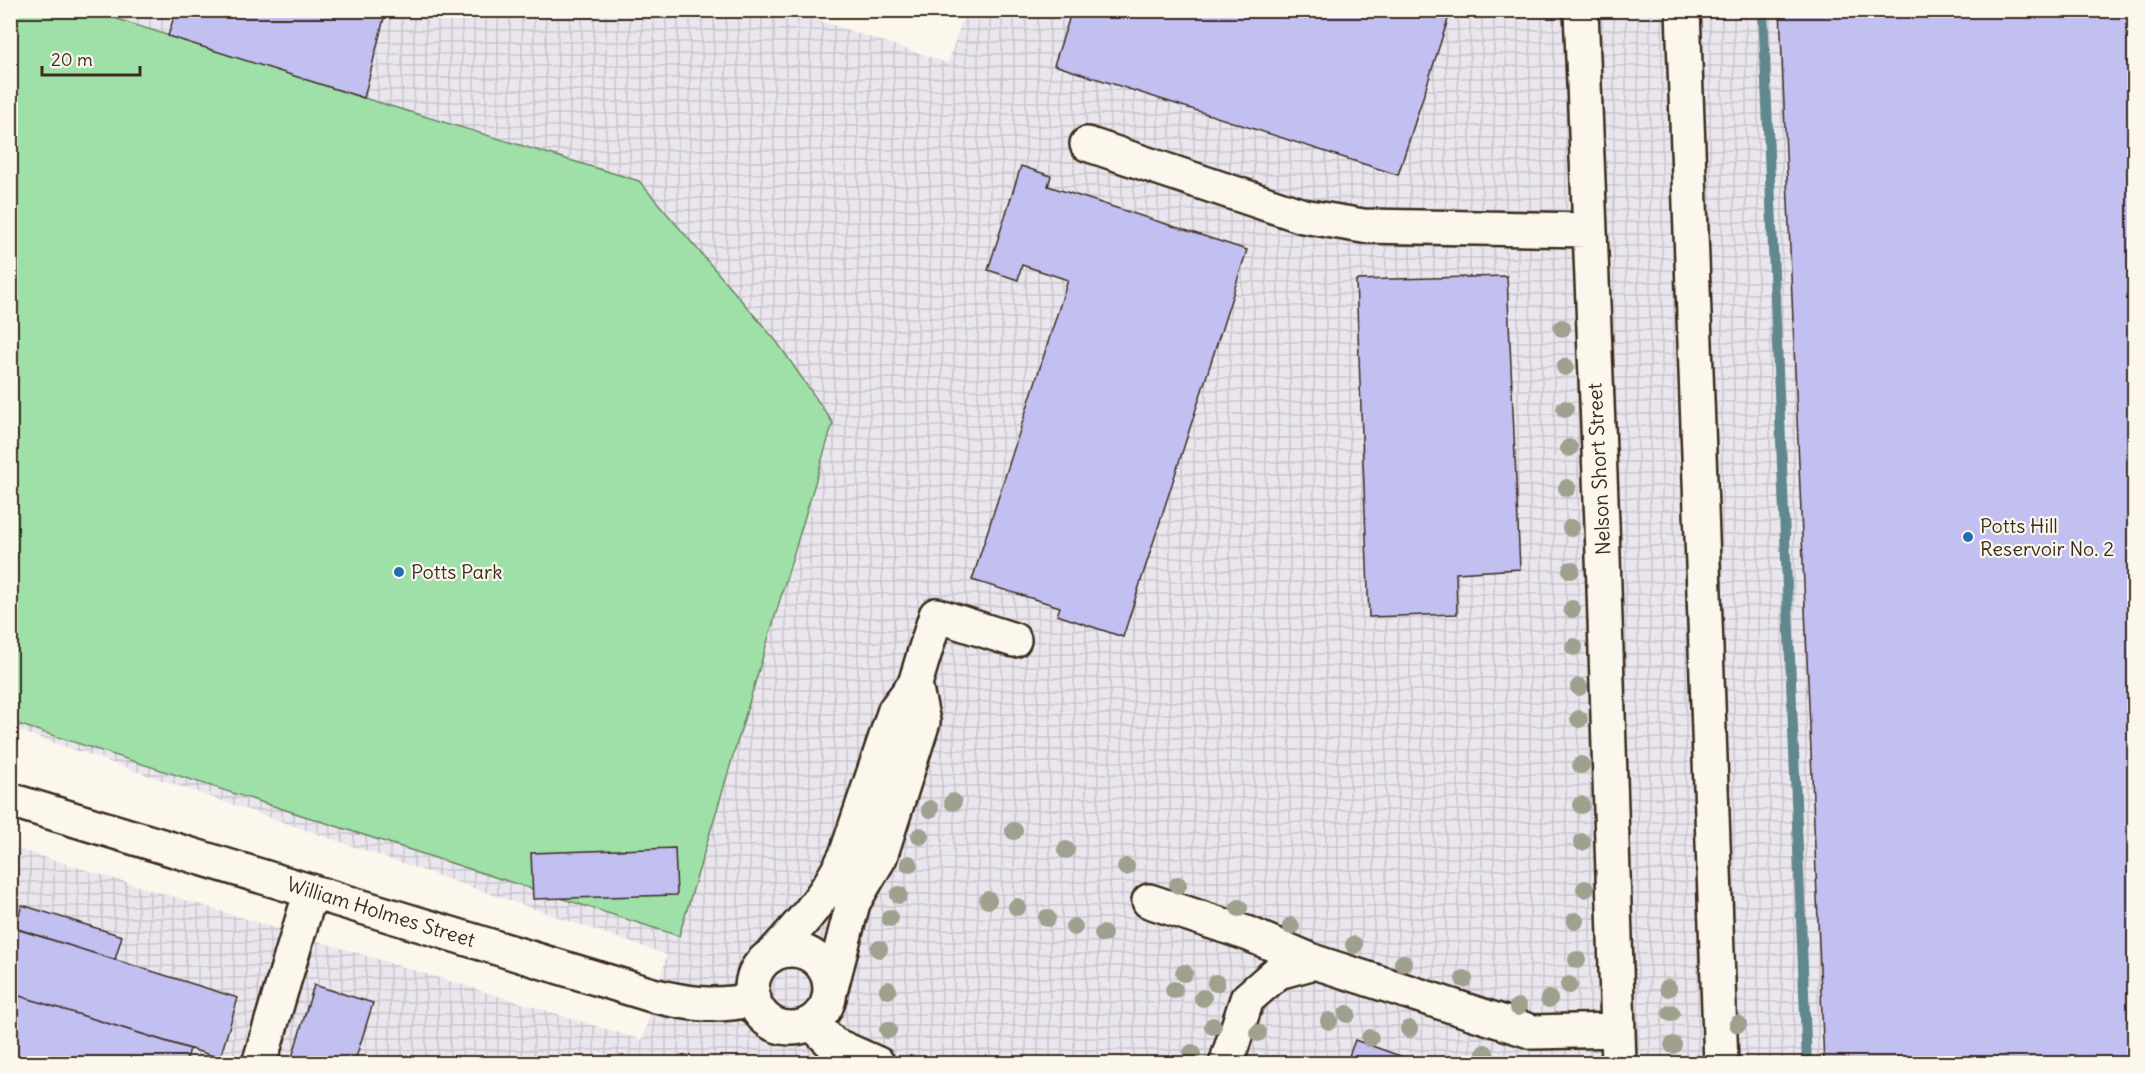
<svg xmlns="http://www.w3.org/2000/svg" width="2145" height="1074" viewBox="0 0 2145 1074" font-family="Delius,sans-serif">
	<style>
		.industrial { fill: url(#industrial-grid) }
		.pitch { fill: #9fe0a9; stroke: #6d8564; stroke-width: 1.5 }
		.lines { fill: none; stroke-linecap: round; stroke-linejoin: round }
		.stream { stroke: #61888e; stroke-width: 10 }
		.building { fill: #c2bff1; stroke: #3b2a1e; stroke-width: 1.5 }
		.minor-casing { stroke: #3b2a1e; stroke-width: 38 }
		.minor { stroke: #fbf7ec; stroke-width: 33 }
		.tree { fill: #9fa08e }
		.poi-dot { fill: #1f6fb2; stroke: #fbf7ec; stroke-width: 2 }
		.labels { text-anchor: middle; stroke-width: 4.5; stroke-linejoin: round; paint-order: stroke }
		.street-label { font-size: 20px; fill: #3b2a1e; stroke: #fbf7ec }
		.poi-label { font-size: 20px; fill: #3b2a1e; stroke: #fbf7ec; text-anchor: start }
	</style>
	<defs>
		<pattern id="industrial-grid" width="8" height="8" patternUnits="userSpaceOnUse" patternTransform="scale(1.5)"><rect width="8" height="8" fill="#eae6ee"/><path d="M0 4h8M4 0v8" fill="none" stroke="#cac5cc"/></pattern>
	</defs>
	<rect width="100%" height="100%" fill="#fbf7ec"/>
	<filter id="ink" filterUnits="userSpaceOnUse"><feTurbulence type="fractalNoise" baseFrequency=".0167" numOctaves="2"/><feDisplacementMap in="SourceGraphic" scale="12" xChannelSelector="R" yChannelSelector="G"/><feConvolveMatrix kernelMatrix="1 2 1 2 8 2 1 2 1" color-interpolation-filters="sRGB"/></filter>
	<g filter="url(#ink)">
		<path class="industrial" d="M965,10L2134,11V1063H11V847L642,1040L667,955L11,728V11H791L948,63Z"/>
		<path class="pitch" d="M11,11H92L364,98L639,181L777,342L833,423L679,936L11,722Z"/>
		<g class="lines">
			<path class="stream" d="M1763,10L1807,1064"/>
		</g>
		<path class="building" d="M176,10H386L364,98L168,36Z
			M1072,10H1451L1398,175L1054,65Z
			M1780,10H2134V1064H1824Z
			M1021,166L1051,176L1048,186L1247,250L1123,637L1057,615L1060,607L972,580L1068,280L1022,265L1018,280L988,270Z
			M1507,276L1520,569L1456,573L1457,614L1369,617L1356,280Z
			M675,848L677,895L533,899L531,853Z
			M22,905L122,936L115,960L15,928Z
			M10,927L238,998L220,1058L10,993Z
			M314,985L373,1003L354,1064H290Z
			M10,993L190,1049L185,1064H31L10,1057Z
			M1355,1040L1423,1064H1346Z"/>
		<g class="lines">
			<g class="minor-casing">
				<path id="minor" d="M1581,10L1602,524L1619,1064
					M1683,10L1721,1064
					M1087,144L1303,216L1363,226L1588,230
					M10,800L652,995C688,1004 716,1008 754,999
					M1149,901L1249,934L1315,962
					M752 989a39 39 0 1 1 78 0a39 39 0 1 1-78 0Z
					M771,956C800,925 828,894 846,855L895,710L915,684L936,615L1014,640
					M831,988L853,903L880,857L923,722L915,684
					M812,1023L833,1044L878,1064
					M259,1064L311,891
					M1226,1064L1247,999L1278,972L1315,962L1533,1032L1618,1030"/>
			</g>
			<use href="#minor" class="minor"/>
		</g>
		<g class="tree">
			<circle cx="1562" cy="328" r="9"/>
			<circle cx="1565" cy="367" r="9"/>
			<circle cx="1565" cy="409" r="9"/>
			<circle cx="1569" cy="448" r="9"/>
			<circle cx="1567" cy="488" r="9"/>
			<circle cx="1571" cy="528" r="9"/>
			<circle cx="1571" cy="570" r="9"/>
			<circle cx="1572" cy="609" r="9"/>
			<circle cx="1574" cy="647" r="9"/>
			<circle cx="1579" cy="687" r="9"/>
			<circle cx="1579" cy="719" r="9"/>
			<circle cx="1581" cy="765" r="9"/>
			<circle cx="953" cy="802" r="9"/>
			<circle cx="1581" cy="805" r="9"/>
			<circle cx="930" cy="809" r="9"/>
			<circle cx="1014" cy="831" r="9"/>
			<circle cx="920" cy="836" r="9"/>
			<circle cx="1582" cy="842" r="9"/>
			<circle cx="1066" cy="850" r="9"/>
			<circle cx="909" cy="864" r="9"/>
			<circle cx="1126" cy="867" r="9"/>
			<circle cx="1178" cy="885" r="9"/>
			<circle cx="1585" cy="889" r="9"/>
			<circle cx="899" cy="895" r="9"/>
			<circle cx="988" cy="900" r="9"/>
			<circle cx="1017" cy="907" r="9"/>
			<circle cx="1239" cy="908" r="9"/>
			<circle cx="890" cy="918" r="9"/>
			<circle cx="1047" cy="918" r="9"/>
			<circle cx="1575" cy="921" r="9"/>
			<circle cx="1291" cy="926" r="9"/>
			<circle cx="1074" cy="927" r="9"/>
			<circle cx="1103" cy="934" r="9"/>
			<circle cx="1354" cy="945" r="9"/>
			<circle cx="879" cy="949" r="9"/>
			<circle cx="1577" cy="960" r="9"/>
			<circle cx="1403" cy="963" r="9"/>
			<circle cx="1184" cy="973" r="9"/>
			<circle cx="1464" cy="979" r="9"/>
			<circle cx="1216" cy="983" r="9"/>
			<circle cx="1569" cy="985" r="9"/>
			<circle cx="1668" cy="988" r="9"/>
			<circle cx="888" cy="990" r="9"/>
			<circle cx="1174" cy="990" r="9"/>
			<circle cx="1203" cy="998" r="9"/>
			<circle cx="1549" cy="999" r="9"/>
			<circle cx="1518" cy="1007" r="9"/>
			<circle cx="1671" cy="1013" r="9"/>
			<circle cx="1347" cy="1014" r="9"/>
			<circle cx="1329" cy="1021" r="9"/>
			<circle cx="1738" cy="1024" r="9"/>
			<circle cx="1213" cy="1026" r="9"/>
			<circle cx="1409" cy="1029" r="9"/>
			<circle cx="888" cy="1030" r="9"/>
			<circle cx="1258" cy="1033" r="9"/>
			<circle cx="1370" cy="1038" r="9"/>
			<circle cx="1673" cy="1045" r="9"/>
			<circle cx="1192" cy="1053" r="9"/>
			<circle cx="1485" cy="1053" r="9"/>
		</g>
	</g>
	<g class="poi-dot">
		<circle cx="1968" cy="537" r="6"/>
		<circle cx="399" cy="572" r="6"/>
	</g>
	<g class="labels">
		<g class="street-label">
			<text transform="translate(1599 469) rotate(-93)" y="7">Nelson Short Street</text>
			<text transform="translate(381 912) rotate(17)" y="7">William Holmes Street</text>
		</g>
		<g class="poi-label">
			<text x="1980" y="533">Potts Hill<tspan x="1980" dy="23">Reservoir No. 2</tspan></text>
			<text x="411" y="579">Potts Park</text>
		</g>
	</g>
	<rect width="2145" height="1074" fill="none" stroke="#fbf7ec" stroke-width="36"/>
	<rect x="18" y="18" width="2109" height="1038" fill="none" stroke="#3b2a1e" stroke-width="2" filter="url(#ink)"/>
	<path d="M42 66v9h98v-9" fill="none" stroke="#3b2a1e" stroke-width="3"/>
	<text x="51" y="66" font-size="18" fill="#3b2a1e" stroke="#fbf7ec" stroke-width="4.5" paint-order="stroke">20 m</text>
</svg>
